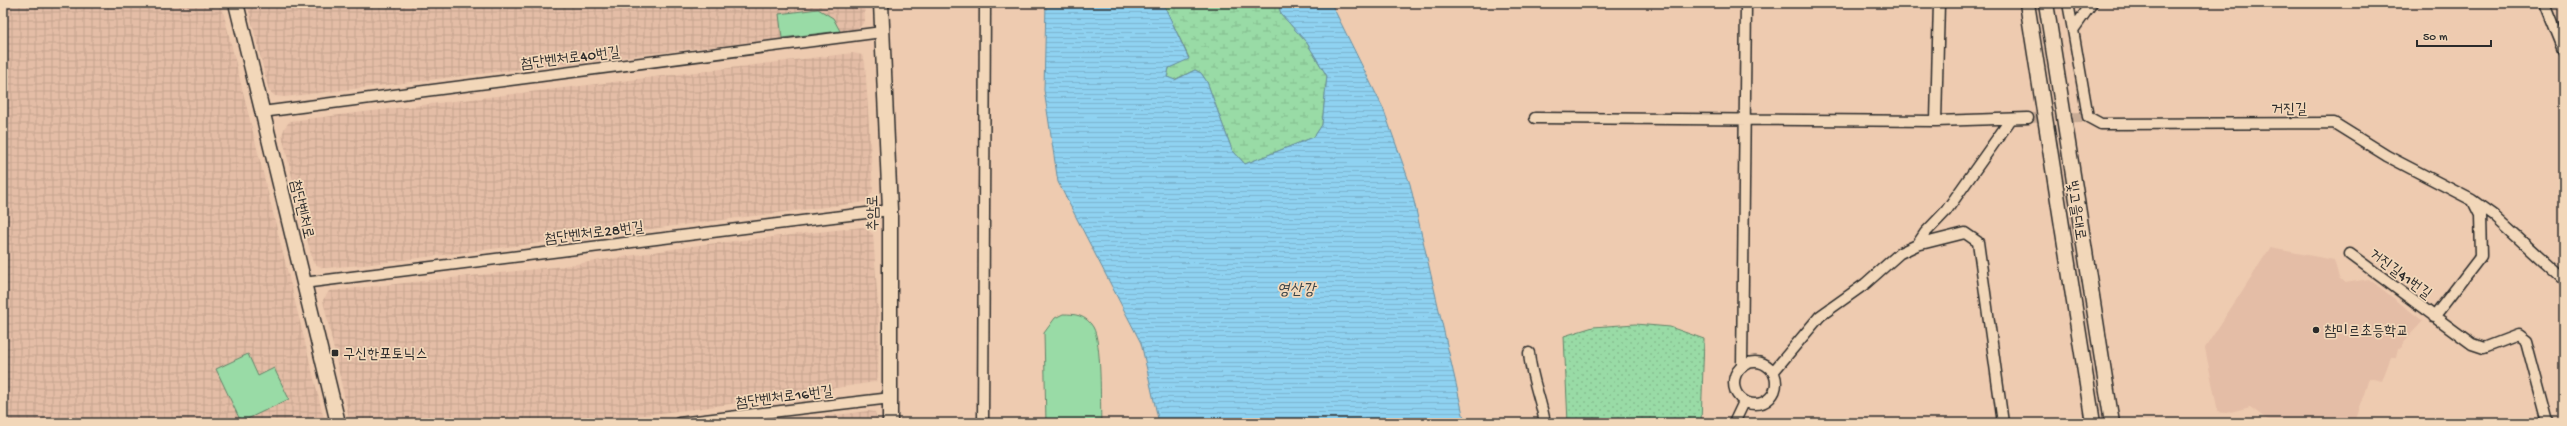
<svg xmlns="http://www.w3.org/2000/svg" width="2567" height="426" viewBox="0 0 2567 426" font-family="'Gochi Hand','Poor Story',sans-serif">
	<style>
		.built { fill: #e4bda6 }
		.industrial { fill: url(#industrial-grid) }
		.grass { fill: url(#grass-dots); stroke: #628368 }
		.wetland { fill: url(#wetland-marsh); stroke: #628368 }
		.green { fill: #99dba6; stroke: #628368 }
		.water { fill: url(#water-rules); stroke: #678fa2 }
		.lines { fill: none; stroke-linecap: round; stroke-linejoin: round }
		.street-tunnel { stroke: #c7ab95; stroke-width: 10; stroke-dasharray: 10 5; stroke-linecap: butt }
		.street-casing { stroke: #2b2b2b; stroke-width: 13 }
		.secondary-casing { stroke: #2b2b2b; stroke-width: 17 }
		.street { stroke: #f2d7b9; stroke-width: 10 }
		.secondary { stroke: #f2d7b9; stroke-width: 14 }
		.poi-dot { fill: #2b2b2b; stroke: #f2d7b9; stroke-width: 1.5 }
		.labels { text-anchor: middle; stroke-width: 3.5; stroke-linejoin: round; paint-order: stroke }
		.street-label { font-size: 15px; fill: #2b2b2b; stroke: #f2d7b9 }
		.poi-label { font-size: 15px; fill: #2b2b2b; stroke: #f2d7b9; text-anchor: start }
		.water-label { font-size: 16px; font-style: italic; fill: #3a4449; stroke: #f2d7b9 }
	</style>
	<defs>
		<pattern id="industrial-grid" width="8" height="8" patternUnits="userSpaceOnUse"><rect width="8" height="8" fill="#e4bda6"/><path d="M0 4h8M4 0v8" fill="none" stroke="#c4a38f"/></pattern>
		<pattern id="grass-dots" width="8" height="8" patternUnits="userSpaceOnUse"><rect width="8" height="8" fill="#99dba6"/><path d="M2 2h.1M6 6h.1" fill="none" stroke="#84bc8f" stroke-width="1.8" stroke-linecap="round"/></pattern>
		<pattern id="wetland-marsh" width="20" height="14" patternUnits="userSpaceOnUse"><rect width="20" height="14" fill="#99dba6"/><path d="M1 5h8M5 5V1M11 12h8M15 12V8" fill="none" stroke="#84bc8f"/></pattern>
		<pattern id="water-rules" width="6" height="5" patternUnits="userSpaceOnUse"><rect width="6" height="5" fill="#8fd2f1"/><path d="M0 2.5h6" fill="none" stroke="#7cb4cf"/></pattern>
	</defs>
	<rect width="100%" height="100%" fill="#eecbb0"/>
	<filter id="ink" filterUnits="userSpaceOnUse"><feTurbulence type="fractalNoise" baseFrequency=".025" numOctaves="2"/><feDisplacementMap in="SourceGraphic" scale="8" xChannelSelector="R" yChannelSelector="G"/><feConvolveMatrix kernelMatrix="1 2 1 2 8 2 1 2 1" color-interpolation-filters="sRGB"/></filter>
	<g filter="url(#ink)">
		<path class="built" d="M2270,248L2334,260L2339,278L2345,283L2369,279L2423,321L2407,338L2401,348H2398L2396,357H2391L2382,381L2369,378L2355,423H2272L2250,407L2226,413L2218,412L2205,348Z"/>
		<path class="industrial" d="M3,3H221L325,423H3Z
			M247,3H864L865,21L860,27L852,30L285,97L275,96L269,91Z
			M853,53L862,55L865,62L873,191L865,202L363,265L323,268L313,263L282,135L285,127L290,121Z
			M863,227L873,234L879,321L878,378L875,382L703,408L576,423H350L323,300L329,291L563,266L699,245Z
			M868,411L875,412L878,423H775Z"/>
		<path class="grass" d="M1635,324L1670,327L1704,339L1701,423H1568L1564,336L1593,327Z"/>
		<path class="wetland" d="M1163,3H1278L1281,14L1307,43L1327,76L1322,125L1314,137L1245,164L1232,150L1207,82L1201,73L1195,70L1174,80L1167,77L1169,68L1189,58Z"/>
		<path class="green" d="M818,9L833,18L840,31L782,38L779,14Z
			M1063,314C1075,314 1086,315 1093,327C1102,342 1100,403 1101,423H1046L1044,333L1055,318Z
			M248,354L258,376L274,368L289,399L241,422L216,369Z"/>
		<path class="water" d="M1046,3H1163L1189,59L1169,68L1167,77L1175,80L1195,70L1201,73L1207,82L1232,150L1245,164L1314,137L1322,125L1327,76L1307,43L1281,14L1278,3H1331L1383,108L1410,184L1465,423H1159L1141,343L1058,182L1044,90Z"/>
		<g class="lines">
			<path class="street-tunnel" d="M2028,118L2088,117"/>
			<g class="street-casing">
				<path id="street" d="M2068,3L2073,30
					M2092,3L2073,30L2088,117L2101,124L2334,123L2387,156L2472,200L2493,215L2564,280
					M2545,3L2564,50
					M262,112L882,32
					M1535,118L1936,121L1939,3
					M1936,121L2028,118
					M1917,245L1965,233L1978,242L2003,423
					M2350,254L2472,344L2484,348L2518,335L2526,341L2548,423
					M303,283L890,210
					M2434,317L2481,256L2480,215L2474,203
					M1529,353C1531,378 1541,399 1545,423
					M1734 383a21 21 0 1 1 42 0a21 21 0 1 1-42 0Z
					M1742,367L1746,3
					M1773,372L1820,316L1865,284L1900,253L1917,245L1925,233L1946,211L2011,119
					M679,423L891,398
					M983,423L985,3
					M1734,423L1744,402"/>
			</g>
			<g class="secondary-casing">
				<path id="secondary" d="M236,3L338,423
					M881,3L890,210V423
					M2027,3L2093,423
					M2046,3L2112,423"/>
			</g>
			<use href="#street" class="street"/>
			<use href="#secondary" class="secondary"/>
		</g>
	</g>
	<g class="poi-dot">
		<circle cx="2316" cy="330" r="4"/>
		<rect x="331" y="349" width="8" height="8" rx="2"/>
	</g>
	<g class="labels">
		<g class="street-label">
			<text transform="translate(570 57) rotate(-7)" y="5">첨단벤처로40번길</text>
			<text x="2289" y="113">거진길</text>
			<text transform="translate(303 209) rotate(77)" y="5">첨단벤처로</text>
			<text transform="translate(2077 210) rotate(81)" y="5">빛고을대로</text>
			<text transform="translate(872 213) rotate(-91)" y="5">추암로</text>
			<text transform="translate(594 232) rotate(-7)" y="5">첨단벤처로28번길</text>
			<text transform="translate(2401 273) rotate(37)" y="5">거진길41번길</text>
			<text transform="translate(784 396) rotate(-7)" y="5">첨단벤처로16번길</text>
		</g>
		<g class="poi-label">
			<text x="2324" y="335">참미르초등학교</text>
			<text x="343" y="358">구신한포토닉스</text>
		</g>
		<g class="water-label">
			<text x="1296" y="294">영산강</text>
		</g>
	</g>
	<rect width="2567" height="426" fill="none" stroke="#f2d7b9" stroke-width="16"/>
	<rect x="8" y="8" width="2551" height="410" fill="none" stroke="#2b2b2b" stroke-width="1.5" filter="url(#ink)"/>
	<path d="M2417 40v6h74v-6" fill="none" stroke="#2b2b2b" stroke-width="2"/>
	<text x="2423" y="40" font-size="12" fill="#2b2b2b" stroke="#f2d7b9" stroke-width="3" paint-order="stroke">50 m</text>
</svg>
